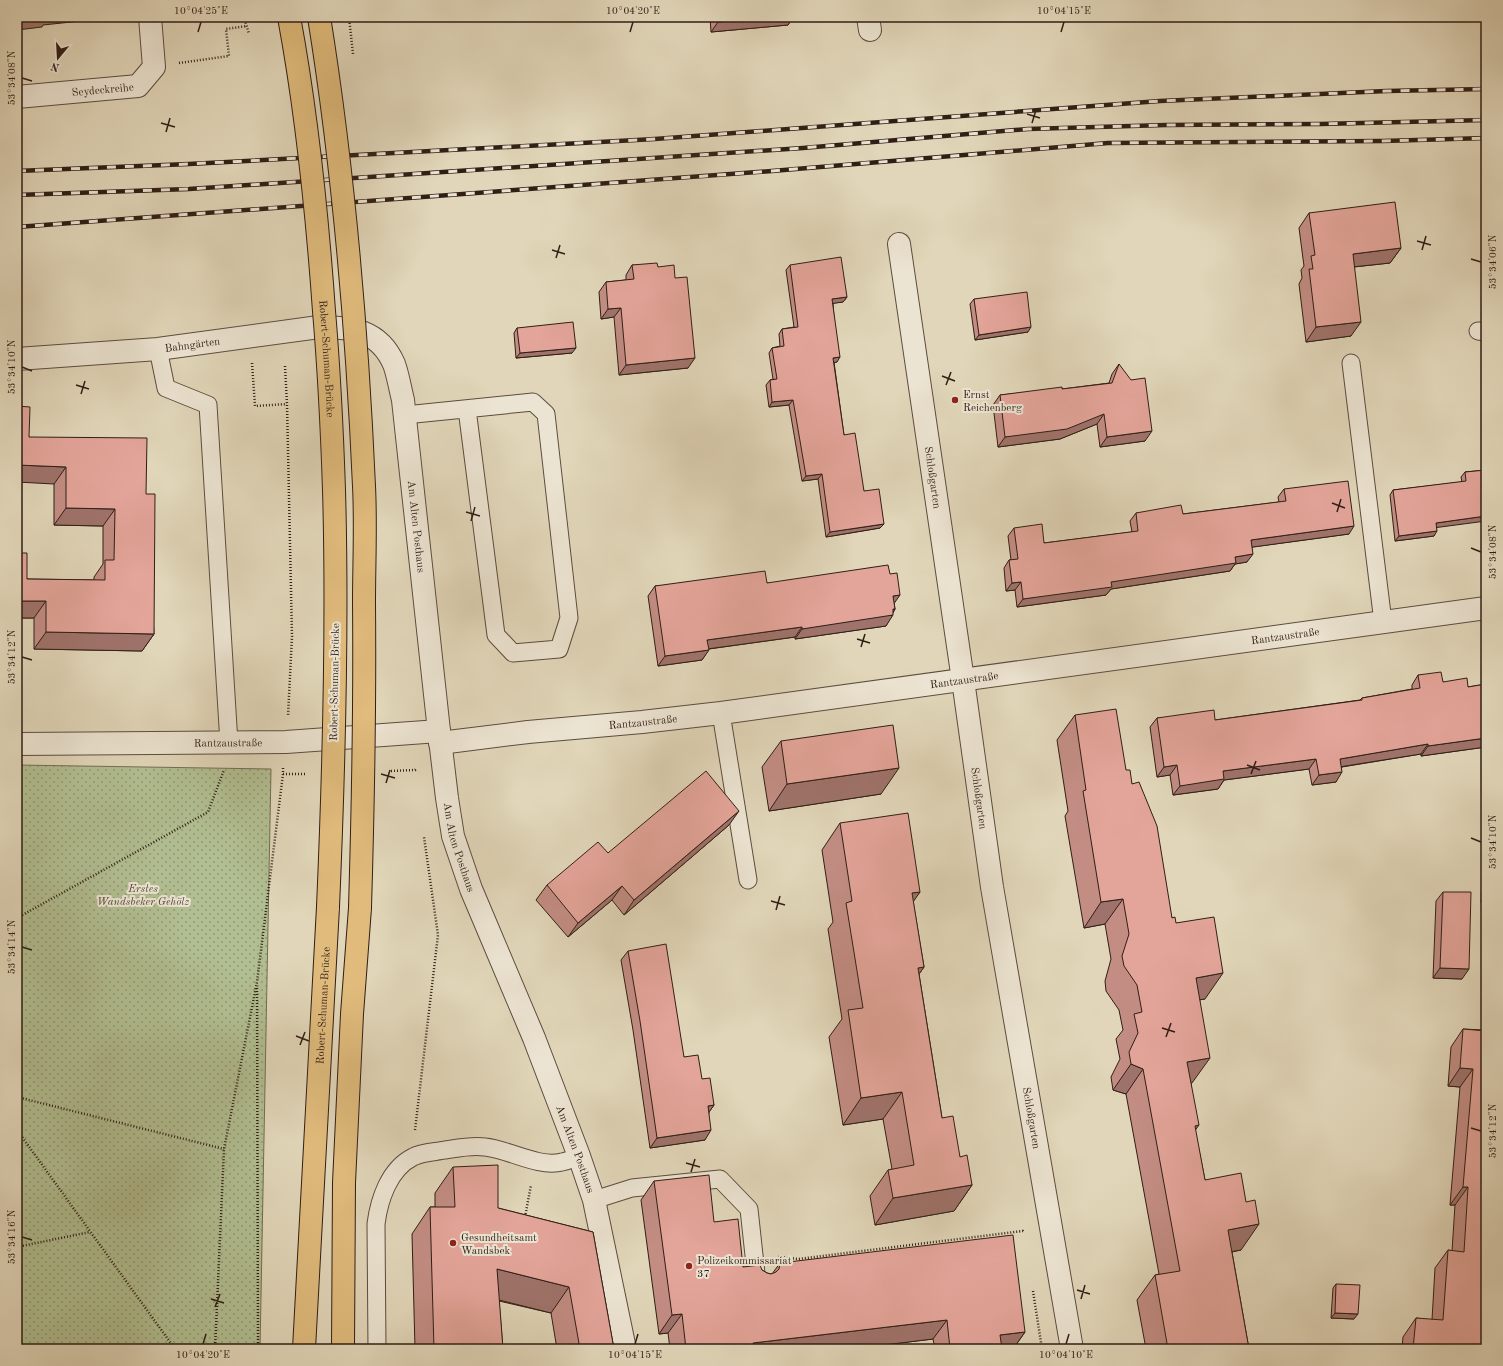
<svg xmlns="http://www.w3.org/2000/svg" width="1503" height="1366" viewBox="0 0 1503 1366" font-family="'Old Standard TT',serif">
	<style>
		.park { fill: url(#park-dots); stroke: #706e54 }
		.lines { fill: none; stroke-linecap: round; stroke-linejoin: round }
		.service-casing { stroke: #5c4c3f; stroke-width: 19 }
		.minor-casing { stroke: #5c4c3f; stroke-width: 24 }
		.primary-casing { stroke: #301e16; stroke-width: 24 }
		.path { stroke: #301e16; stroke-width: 2.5; stroke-dasharray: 1 2; stroke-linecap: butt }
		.service { stroke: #ece4d2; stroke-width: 17 }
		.minor { stroke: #ece4d2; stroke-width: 22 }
		.primary { stroke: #e0bb7c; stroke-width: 22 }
		.rail-casing { stroke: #301e16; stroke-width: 4.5 }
		.rail { stroke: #ece4d2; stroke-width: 3; stroke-dasharray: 9; stroke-linecap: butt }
		.primary-bridge-casing { stroke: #301e16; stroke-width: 24; stroke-linecap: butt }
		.primary-bridge { stroke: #e0bb7c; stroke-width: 22 }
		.wall { fill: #c38d84; stroke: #301e16 }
		.shaded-wall { fill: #9f736b; stroke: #301e16 }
		.building { fill: #e3a499; stroke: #301e16 }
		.ticks { fill: none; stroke: #301e16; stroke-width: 1.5 }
		.poi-dot { fill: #8f2418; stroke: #ece4d2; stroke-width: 1.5 }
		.labels { text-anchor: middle; stroke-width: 4; stroke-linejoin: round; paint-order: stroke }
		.street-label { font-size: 11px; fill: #301e16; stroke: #ece4d2 }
		.poi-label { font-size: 11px; fill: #301e16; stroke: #ece4d2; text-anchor: start }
		.park-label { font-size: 11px; font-style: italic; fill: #504635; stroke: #ece4d2 }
		.neatline { fill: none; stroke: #301e16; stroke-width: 1.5 }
		.ticks-label { font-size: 10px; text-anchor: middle; fill: #301e16 }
	</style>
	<defs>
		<pattern id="park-dots" width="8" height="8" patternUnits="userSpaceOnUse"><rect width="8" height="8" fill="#b1be91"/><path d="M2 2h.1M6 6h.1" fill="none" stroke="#909a75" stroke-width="1.8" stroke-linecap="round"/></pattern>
	</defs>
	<rect width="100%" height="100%" fill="#e1d6b9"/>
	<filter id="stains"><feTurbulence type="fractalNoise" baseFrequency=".005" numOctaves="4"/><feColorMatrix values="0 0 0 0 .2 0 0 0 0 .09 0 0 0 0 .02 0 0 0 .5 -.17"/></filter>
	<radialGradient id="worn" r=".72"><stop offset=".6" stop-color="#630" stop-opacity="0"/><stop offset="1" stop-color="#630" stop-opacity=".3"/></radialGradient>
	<path class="park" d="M17,765L271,769L260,1349H17Z"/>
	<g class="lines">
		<g class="service-casing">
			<path id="service" d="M1478,331L1486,332
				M158,349L166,388L208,405L229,743
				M1351,363L1383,622
				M405,415L533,402L546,414L569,618L559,649L513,653L496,635L467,409
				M721,713L748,880
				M594,1200L632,1188L720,1179L749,1209L757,1283
				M377,1349L376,1224C379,1200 389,1169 413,1157C422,1152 435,1152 445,1150C458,1148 472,1145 485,1147C508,1149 538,1168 562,1162C568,1161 573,1158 579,1156"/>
		</g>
		<g class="minor-casing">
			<g id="minor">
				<path d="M868,17L870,30"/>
				<path id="s1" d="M17,97L138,86L154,67L150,17"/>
				<path id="s2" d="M899,244L963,680L992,887L1072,1349"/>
				<path id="s3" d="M17,359L158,349L319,327C352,327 379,330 394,364C398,375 400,388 403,400L439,731L447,798L453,836L471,889L534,1038L579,1156L594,1200L625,1349"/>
				<path id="s4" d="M440,743L528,732L642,722L721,713L1486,608"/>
				<path id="s5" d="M17,744L286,742L439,731"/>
			</g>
		</g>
		<g class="primary-casing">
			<g id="primary">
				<path id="s6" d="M304,1349L328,907"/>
				<path d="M343,1349L344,1183L352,1014L360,908"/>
			</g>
		</g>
		<path class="path" d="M244,17L249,34
			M349,17L353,54
			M179,63L229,56L226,29L247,26
			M252,363L255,406L287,404
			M285,366L287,404L292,636L288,716
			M283,768V774H306
			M391,771L415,770L417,768
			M17,918L208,812L224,770
			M257,988L258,1349
			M17,1097L224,1149
			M17,1130L175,1349
			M415,1130L438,935L424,837
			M17,1172L18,1132
			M525,1217L531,1185
			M17,1247L90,1232
			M778,1257L798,1259L1023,1231L1024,1233
			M1033,1291L1042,1349
			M215,1349L224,1149L257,982L283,774"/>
		<use href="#service" class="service"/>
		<use href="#minor" class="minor"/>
		<use href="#primary" class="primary"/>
		<g class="rail-casing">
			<path id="rail" d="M17,171L189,164L655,139L1160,101L1386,91L1486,89
				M17,195L189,189L803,148L1028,129L1166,125L1321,124L1486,120
				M17,227L772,171L1108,143L1383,141L1486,138"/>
		</g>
		<use href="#rail" class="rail"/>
		<g class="primary-bridge-casing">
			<g id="primary-bridge">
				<path id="s7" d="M289,17C307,114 317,212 324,311C329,370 332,430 334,490C338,628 334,768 328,907"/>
				<path d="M319,17C344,172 357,329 364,486C366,525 364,564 364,603C365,705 363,807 360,908"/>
			</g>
		</g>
		<use href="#primary-bridge" class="primary-bridge"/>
	</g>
	<path class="wall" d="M710,17H793L788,25L711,32Z
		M1309,213L1401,248L1390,263L1354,267L1351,336L1306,342L1299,284L1302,278L1301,270L1304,266L1299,228Z
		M632,265L658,267L675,278L688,368L619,375L614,317L601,319L599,292L606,282L626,280V275Z
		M790,265L847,297L843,302L833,303L837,362H834L844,435L864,491L880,528L826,537L818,479L802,481L789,405L769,407L766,385L770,380L773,379L769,353L772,348L780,346L779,334L782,329L794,327L786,270Z
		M974,299L1028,332L975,340L970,304Z
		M517,328L572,353L516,358L514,333Z
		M1119,364L1145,441L1100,447L1097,424L1060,439L998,447L993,405L1000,395L1062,389L1109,383L1112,374Z
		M29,437L146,494L154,634L142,651L34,649V618H17V553L27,579L94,580V577L103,564V526L54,525V484Z
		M1486,470L1437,527L1434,536L1395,541L1390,495L1393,490L1462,482L1461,477L1465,472Z
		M1284,489L1349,534L1252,547L1247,562L1235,564L1230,571L1111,589L1106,595L1017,607L1015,590L1006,591L1004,568L1009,560H1011L1008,536L1014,528L1044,543L1132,532L1130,521L1136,513L1183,514L1279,502L1278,497Z
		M767,583L894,603L895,609L886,626L795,639V637L709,649L702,660L658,666L648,596L655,586Z
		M1418,675L1443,682L1468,687L1486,684V747L1421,756V754L1342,767L1336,782L1312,785L1309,769L1224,780L1218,789L1173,795L1170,775L1157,777L1150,727L1157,718L1215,720L1360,700L1362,698L1412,689V685Z
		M1075,715L1126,770L1132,784L1172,918L1176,923L1205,999H1200L1191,1083L1195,1130L1205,1180L1241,1250L1232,1252L1249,1349H1146L1137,1300L1155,1275L1159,1274L1126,1094L1113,1090L1111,1077L1120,1059L1116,1039L1123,1030L1119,1010L1106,991L1105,981L1111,959L1105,924L1084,928L1065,816L1068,811L1057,740Z
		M781,741L881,794L769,811L762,767Z
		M840,823L920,892L913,901L924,967L919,974L942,1118L972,1185L954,1211L875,1225L870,1196L888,1170L892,1169L883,1119L843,1125L829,1037L842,1019L828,929L833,922L822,850Z
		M729,825L624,915L612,900L568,937L536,900L547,885Z
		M1486,862V903H1481L1482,869Z
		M1443,892L1462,979L1433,978L1436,901Z
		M628,951L684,1057L702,1079L714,1105L709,1112L705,1140L650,1148L633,1030L621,960Z
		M1486,1017V1349H1402L1403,1337L1416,1318L1432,1320L1435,1268L1448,1250L1452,1251L1455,1205H1450L1460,1087L1448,1086L1451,1047L1463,1029L1485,1030Z
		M453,1167L498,1208L593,1232L614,1349H557L551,1313L499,1301L503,1349H415L412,1234L430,1207H435V1193Z
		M654,1181L714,1222L743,1267L762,1270L767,1273L771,1274H772L780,1263L1025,1332L1013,1349H935L933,1339L851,1349H670L668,1333L659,1334L641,1200Z
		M1336,1284L1354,1319L1331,1318L1333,1288Z"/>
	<path class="shaded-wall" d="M47,17H102L100,19L43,25L42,27L17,30V21Z
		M774,17H793L788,25L711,32L718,22Z
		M1401,248L1390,263L1343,268L1353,254Z
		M847,297L843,302L829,304L832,299Z
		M621,308L614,317L601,319L608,309Z
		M1361,322L1351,336L1306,342L1316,327Z
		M1031,327L1028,332L975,340L979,335Z
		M576,348L572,353L516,358L520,353Z
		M840,357L837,362L830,363L833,358Z
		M695,358L688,368L619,375L626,365Z
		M793,400L789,405L769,407L772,402Z
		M1104,414L1097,424L1060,439L998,447L1005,437Z
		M1152,431L1145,441L1100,447L1107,437Z
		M17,465L66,467L54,484L17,482Z
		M822,474L818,479L802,481L806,476Z
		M66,508L115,509L103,526L54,525Z
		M1486,516V521L1433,528L1436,523Z
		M884,524L880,528L826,537L830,532Z
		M1354,526L1349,534L1246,548L1251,540Z
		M1437,531L1434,536L1395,541L1399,536Z
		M1253,554L1247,562L1235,564L1230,571L1111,589L1106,595L1017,607L1023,599L1111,582L1235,557Z
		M1021,582L1015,590L1006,591L1012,583Z
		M900,595L893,605V596Z
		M17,601H46L34,618H17Z
		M893,609H895L891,616L893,615L886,626L795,639L802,629Z
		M802,627L795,637L700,650L707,640Z
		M46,632L154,634L142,651L34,649Z
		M709,650L702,660L658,666L665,656Z
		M1486,738V747L1421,756L1428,746Z
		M1428,744L1421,754L1333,768L1340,759Z
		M1316,759L1309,769L1224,780L1218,789L1173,795L1180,786L1223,771Z
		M1177,765L1170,775L1157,777L1164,767Z
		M899,768L881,794L769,811L787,784Z
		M1342,772L1336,782L1312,785L1319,775Z
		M739,811L729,825L624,915L634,900Z
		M622,886L612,900L568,937L578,923Z
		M920,892L902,918L912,893Z
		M1486,897V903H1481Z
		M1123,899L1105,924L1084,928L1101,902Z
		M924,967L905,994L918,968Z
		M1440,968L1469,969L1462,979L1433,978Z
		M1223,973L1205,999L1179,1003L1196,978Z
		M1210,1058L1192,1083L1169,1087L1187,1062Z
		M1131,1064L1143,1069L1126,1094L1113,1090Z
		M1460,1068L1473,1069L1460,1087L1448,1086Z
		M902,1092L883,1119L843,1125L861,1098Z
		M714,1105L707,1115L708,1106Z
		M1199,1125L1181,1150L1195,1126Z
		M711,1130L705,1140L650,1148L657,1138Z
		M972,1185L954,1211L875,1225L893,1198Z
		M1463,1187H1468L1455,1205H1450Z
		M1259,1224L1241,1250L1210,1255L1228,1230Z
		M497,1269L569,1287L551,1313L479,1295Z
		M1335,1313L1358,1314L1354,1319L1331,1318Z
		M682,1314L668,1333L659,1334L672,1315Z
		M947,1320L933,1339L851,1349H749L753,1343Z
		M1025,1332L1013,1349H991L1000,1335Z"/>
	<path class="building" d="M17,17H49L17,21Z
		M718,17H774L718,22Z
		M1395,202L1401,248L1353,254L1361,322L1316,327L1309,269H1313L1311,256L1315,255L1309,213Z
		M841,257L847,297L832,299L840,357L833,358L844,435L855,433L864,491L879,489L884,524L830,532L822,474L806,476L793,400L772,402L770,380L777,379L772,348L784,346L782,329L798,327L790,265Z
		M657,263L658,267L674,265L675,278L687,277L695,358L626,365L621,308L608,309L606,282L634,279L632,265Z
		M1027,292L1031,327L979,335L974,299Z
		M573,322L576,348L520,353L517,328Z
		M1119,364L1131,380L1145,378L1152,431L1107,437L1104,414L1067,429L1005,437L1000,395L1062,387V389L1112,383Z
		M17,406L30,407L29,437L147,438L146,494H155L154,634L46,632V601H17V553H27V579L105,580V560H114L115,509L66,508V467L17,465Z
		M1486,470V516L1436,523L1437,531L1399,536L1393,490L1466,481L1465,472Z
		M1348,481L1354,526L1251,540L1253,554L1235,557L1236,563L1111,582L1112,587L1023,599L1021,582L1012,583L1009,560L1018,559L1014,528L1042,524L1044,543L1138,531L1136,513L1181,505L1183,514L1286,501L1284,489Z
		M888,565L890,574L897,573L900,595L893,596L895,609H893V615L802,629V627L707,640L709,650L665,656L655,586L765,571L767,583Z
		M1441,672L1443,682L1467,678L1468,687L1486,684V738L1428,746V744L1340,759L1342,772L1319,775L1316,759L1223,771L1224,779L1180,786L1177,765L1164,767L1157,718L1214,710L1215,720L1362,700V698L1420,688L1418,675Z
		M1116,709L1126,770H1130L1132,784L1139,782L1157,826L1172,918L1175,917L1176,923L1214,917L1223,973L1196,978L1210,1058L1187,1062L1199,1125L1195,1126L1205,1180L1241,1173L1246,1202L1255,1200L1259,1224L1228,1230L1249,1349H1168L1155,1275L1180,1271L1143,1069L1131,1064L1129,1052L1138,1033L1134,1014L1142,1012L1137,985L1124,966L1122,956L1129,934L1123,899L1101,902L1083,791L1086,790L1075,715Z
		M893,725L899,768L787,784L781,741Z
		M706,771L739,811L634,900L622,886L578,923L547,885L598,842L608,853Z
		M908,813L920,892L912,893L924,967L918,968L942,1118L953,1116L960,1157L967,1155L972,1185L893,1198L888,1170L914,1165L902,1092L861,1098L848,1010L863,1008L846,903L852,901L840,823Z
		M1443,892H1471L1469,969L1440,968Z
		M666,944L684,1057L698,1055L702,1079L710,1078L714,1105L708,1106L711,1130L657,1138L640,1021L628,951Z
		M1463,1029L1486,1031V1349H1413L1416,1318L1443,1320L1448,1250L1464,1252L1468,1187H1463L1473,1069L1460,1068Z
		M498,1165V1208L593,1232L614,1349H580L569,1287L497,1269L503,1349H434L430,1207H455L453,1167Z
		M709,1175L714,1222L738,1219L743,1267L760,1265L762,1270L767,1273L771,1274L776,1272L779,1269L780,1263L1013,1235L1025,1332L1000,1335L1002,1349H950L947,1320L753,1343V1349H686L682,1314L672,1315L654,1181Z
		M1336,1284L1360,1285L1358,1314L1335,1313Z"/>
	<path class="ticks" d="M198,32L201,22M630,32L633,22M1061,32L1064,22M22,78L32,81M1027,114L1040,118M161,123L175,127M1032,123L1036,110M166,132L170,118M1417,241L1431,245M552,250L565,254M1422,250L1426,236M556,258L560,245M1471,259L1481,262M22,367L32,371M942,376L955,381M76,385L89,389M946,385L951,372M81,394L85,381M1332,503L1345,508M466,512L480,516M1337,512L1341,499M471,521L475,507M1471,548L1481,552M857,639L870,643M861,647L865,634M22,657L32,660M1247,765L1260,770M381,774L395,778M1251,774L1256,761M386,783L390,770M1471,838L1481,842M771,901L785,905M776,910L780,896M22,947L32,950M1162,1028L1175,1032M296,1036L309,1041M1166,1037L1171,1023M300,1045L305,1032M1471,1128L1481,1131M686,1163L700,1167M691,1172L695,1159M22,1237L32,1240M1077,1290L1090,1294M211,1299L224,1303M1081,1299L1085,1285M215,1307L220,1294M203,1344L206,1334M635,1344L638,1334M1066,1344L1069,1334"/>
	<g class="poi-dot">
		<circle cx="955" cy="400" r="4"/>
		<circle cx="453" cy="1243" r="4"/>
		<circle cx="689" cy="1266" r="4"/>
	</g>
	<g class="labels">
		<g class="street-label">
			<text dy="4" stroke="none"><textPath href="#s1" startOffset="86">Seydeckreihe</textPath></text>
			<text dy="4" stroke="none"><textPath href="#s3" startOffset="176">Bahngärten</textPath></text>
			<text dy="4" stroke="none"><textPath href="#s7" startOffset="344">Robert-Schuman-Brücke</textPath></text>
			<text dy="4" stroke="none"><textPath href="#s2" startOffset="236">Schloßgarten</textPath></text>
			<text dy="4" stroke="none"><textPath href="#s3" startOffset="558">Am Alten Posthaus</textPath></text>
			<text dy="4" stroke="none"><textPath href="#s4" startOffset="852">Rantzaustraße</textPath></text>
			<text dy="4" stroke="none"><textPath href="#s4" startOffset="528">Rantzaustraße</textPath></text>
			<text transform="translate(334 682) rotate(-89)" y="4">Robert-Schuman-Brücke</text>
			<text dy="4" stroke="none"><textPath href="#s4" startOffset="204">Rantzaustraße</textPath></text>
			<text dy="4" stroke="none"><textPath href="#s5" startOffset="211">Rantzaustraße</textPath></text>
			<text dy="4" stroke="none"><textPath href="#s2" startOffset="560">Schloßgarten</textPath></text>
			<text dy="4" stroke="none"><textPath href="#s3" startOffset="882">Am Alten Posthaus</textPath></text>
			<text dy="4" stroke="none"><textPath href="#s6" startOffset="344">Robert-Schuman-Brücke</textPath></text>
			<text dy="4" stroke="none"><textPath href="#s2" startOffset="884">Schloßgarten</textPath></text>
			<text dy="4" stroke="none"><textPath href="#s3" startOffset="1206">Am Alten Posthaus</textPath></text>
		</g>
		<g class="poi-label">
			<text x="963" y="398">Ernst<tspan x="963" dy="13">Reichenberg</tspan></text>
			<text x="461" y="1241">Gesundheitsamt<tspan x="461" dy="13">Wandsbek</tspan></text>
			<text x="697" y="1264">Polizeikommissariat<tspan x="697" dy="13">37</tspan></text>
		</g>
		<g class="park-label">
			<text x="143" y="892">Erstes<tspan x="143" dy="13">Wandsbeker Gehölz</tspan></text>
		</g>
	</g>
	<rect width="1503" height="1366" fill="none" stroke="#e1d6b9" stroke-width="44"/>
	<g transform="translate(58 58) rotate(198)" stroke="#ece4d2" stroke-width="3" paint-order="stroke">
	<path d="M0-3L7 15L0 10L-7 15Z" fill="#301e16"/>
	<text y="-6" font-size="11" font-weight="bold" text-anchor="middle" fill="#301e16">N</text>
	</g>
	<rect x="22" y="22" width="1459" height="1322" class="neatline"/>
	<g class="ticks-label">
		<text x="201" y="14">10°04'25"E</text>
		<text x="633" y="14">10°04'20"E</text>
		<text x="1064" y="14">10°04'15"E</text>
		<text transform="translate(11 78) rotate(-90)" y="4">53°34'08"N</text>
		<text transform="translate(1492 262) rotate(-90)" y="4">53°34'06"N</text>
		<text transform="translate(11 367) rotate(-90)" y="4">53°34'10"N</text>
		<text transform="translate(1492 552) rotate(-90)" y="4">53°34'08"N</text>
		<text transform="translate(11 657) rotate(-90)" y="4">53°34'12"N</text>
		<text transform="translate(1492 842) rotate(-90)" y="4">53°34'10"N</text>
		<text transform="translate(11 947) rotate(-90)" y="4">53°34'14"N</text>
		<text transform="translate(1492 1131) rotate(-90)" y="4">53°34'12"N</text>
		<text transform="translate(11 1237) rotate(-90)" y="4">53°34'16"N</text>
		<text x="203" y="1358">10°04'20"E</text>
		<text x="635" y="1358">10°04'15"E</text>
		<text x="1066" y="1358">10°04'10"E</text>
	</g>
	<rect width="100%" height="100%" filter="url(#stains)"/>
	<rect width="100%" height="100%" fill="url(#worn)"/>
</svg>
